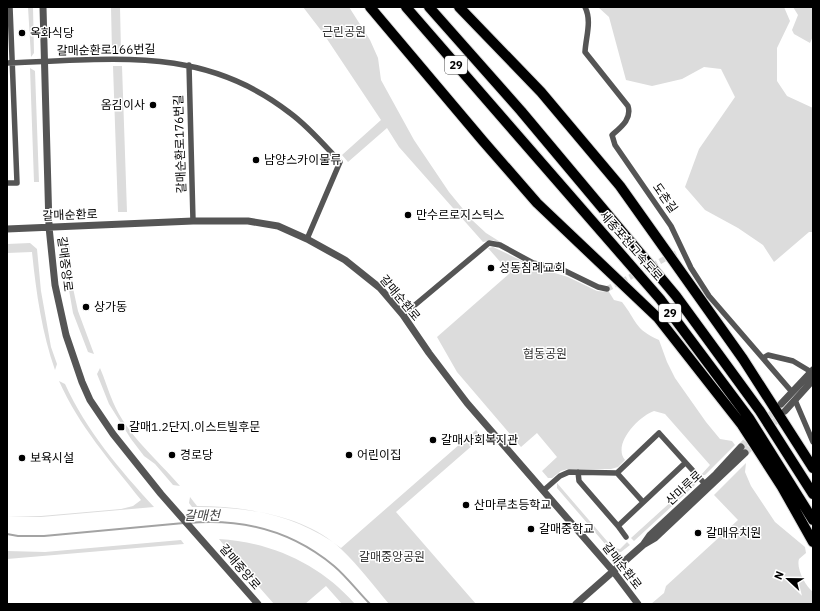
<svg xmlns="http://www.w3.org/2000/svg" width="820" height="611" viewBox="0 0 820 611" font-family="'IBM Plex Sans','Noto Sans KR',sans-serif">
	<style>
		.green { fill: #dcdcdc }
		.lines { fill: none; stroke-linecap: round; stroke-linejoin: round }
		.stream { stroke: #a3a3a3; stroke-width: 2 }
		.minor-tunnel { stroke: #d9d9d9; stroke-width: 5.5; stroke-dasharray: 5.5 3; stroke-linecap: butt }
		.tertiary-tunnel { stroke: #d9d9d9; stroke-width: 7; stroke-dasharray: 7 3.5; stroke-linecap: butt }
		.motorway-casing { stroke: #dbdbdb; stroke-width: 12 }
		.minor { stroke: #555; stroke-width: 5.5 }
		.tertiary { stroke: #555; stroke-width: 7 }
		.motorway { stroke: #000; stroke-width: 10 }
		.poi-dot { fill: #000; stroke: #fff; stroke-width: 1.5 }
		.labels { text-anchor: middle; stroke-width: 3; stroke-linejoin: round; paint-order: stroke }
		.shield { fill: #fff; stroke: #4c4c4c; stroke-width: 1 }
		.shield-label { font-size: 11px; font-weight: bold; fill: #000 }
		.park-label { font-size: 12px; fill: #333; stroke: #fff }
		.poi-label { font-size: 12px; fill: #000; stroke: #fff; text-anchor: start }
		.street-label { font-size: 12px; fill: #000; stroke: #fff }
		.water-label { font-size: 13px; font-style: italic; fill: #444; stroke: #fff }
	</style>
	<rect width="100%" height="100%" fill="#fff"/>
	<path class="green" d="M28,7H33L34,53L31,57Z
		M111,7H120L121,52H112Z
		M303,7H349L370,40L378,58L381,80L414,140L449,192L472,220L486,233L502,243L492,240L483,242L399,147L387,128L348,162L342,155L381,120L323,33Z
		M598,7H784L790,21L777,48V81L787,96L813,108V232H809L774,262L763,245L738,228L705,210L685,187L699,149L735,97L721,69L704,67L682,79L652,86L626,80L609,17Z
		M793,7H813V36L810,43L794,34L792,30L798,15Z
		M113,66H122L127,212H118Z
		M30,68L35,71L39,182H34Z
		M69,240L73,288L78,311L94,354L88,352L73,313L69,290L64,245Z
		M30,243L37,249L41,291L51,347L57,364L55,370C42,333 36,292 32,252L7,253V244Z
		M493,247L535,267L568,277L597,291L609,292L614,300L622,302C637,321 634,329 659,340L667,362L675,378L706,422L720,439L732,441L735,445L705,475H701L710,465L665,414L654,411C639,416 612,444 625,460L618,467L611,469H568L561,471L552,478H548L542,471L557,457L537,433L521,447L457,372L437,337L510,273L488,248Z
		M100,368C105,379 108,391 113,402C127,435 157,459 180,486L173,485L155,464L144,456L131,439L109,404L97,374Z
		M59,381L65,384C86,430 120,470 154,507L41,517L7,516H41L121,509L133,506L141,500C111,462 79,426 59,381Z
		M476,430L482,437L396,512L476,604H389C374,586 359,566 341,549C304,514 241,506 192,507L189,503L190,497L197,506C249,506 299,516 341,548Z
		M746,463L745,472L751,486L775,522L805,547L806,553L799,559C796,568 805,586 813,592V604H651L664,593L666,586L738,520L714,495Z
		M695,480V485L634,541L631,538Z
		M557,483L613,548L620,549L627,542L630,545L621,552H612L557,488Z
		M219,539C271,542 320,564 355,604H342L326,586L305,604H274L246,572L249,569L246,566L243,569Z
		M181,540L184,544L7,559V551L45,552Z"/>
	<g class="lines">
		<path class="stream" d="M188,523C243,518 292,531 334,566C347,577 358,592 370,604
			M7,534L18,536H44L184,523"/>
		<path class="minor-tunnel" d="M607,289L676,253"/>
		<path class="tertiary-tunnel" d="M741,447L778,407
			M745,453L782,414"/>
		<g class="motorway-casing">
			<path id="motorway" d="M370,7L483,141L537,203L658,318L742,425L782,487L813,542
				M406,7L660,299L749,418L813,520
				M429,7L521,111L676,296L760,411L813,494
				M459,7L541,92L620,186L743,359L813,468"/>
		</g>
		<path class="minor" d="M585,7C592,21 586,36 585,52L628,106C632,119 621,127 612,135L615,145L671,226L691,268L709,296L792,392
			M7,63C111,60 202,44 290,113C309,127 324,145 340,162L307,239
			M189,65L193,221
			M7,183H17L10,7
			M403,315L489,243L500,245L533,263L561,269L598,287L607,289
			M763,358L768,355L793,361L813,373
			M795,400L813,442
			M578,472L579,481L618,526L685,463
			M617,473L643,502
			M544,490L560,476L569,472L617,473L659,433L705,484
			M618,526L626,537"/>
		<path class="tertiary" d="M43,7L49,227L55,285L66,335L82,382L90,400L113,434L161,494L258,604
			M7,229L193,221H248L278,226L307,239L345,260L380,288L403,315L429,353L467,403L613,571L638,604
			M781,404L813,370
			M785,411L813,380
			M741,447L716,474L650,535L643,545L655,538L745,453
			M576,604L643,545"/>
		<use href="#motorway" class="motorway"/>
	</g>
	<g class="poi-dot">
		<circle cx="22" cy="33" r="4"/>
		<circle cx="153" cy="105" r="4"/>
		<circle cx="256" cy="160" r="4"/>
		<circle cx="408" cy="215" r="4"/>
		<circle cx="491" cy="268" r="4"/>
		<circle cx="86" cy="307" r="4"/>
		<rect x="117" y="423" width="8" height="8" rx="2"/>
		<circle cx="433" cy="440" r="4"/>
		<circle cx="172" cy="455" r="4"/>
		<circle cx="349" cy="455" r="4"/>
		<circle cx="22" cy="458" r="4"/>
		<circle cx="466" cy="505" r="4"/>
		<circle cx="531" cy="529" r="4"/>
		<circle cx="698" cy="533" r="4"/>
	</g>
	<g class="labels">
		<g class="shield">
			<rect x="445" y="56" width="22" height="18" rx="3"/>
			<rect x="659" y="304" width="22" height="18" rx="3"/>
		</g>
		<g class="shield-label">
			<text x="456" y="69">29</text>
			<text x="670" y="317">29</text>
		</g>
		<g class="park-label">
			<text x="344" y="36">근린공원</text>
			<text x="545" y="358">협동공원</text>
			<text x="392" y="561">갈매중앙공원</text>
		</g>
		<g class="poi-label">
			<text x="30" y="37">옥화식당</text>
			<text x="145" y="109" text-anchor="end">옴김이사</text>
			<text x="264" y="164">남양스카이물류</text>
			<text x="416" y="219">만수르로지스틱스</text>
			<text x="499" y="272">성동침례교회</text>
			<text x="94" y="311">상가동</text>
			<text x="129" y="431">갈매1.2단지.이스트빌후문</text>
			<text x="441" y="444">갈매사회복지관</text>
			<text x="180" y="459">경로당</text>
			<text x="357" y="459">어린이집</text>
			<text x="30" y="462">보육시설</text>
			<text x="474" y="509">산마루초등학교</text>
			<text x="539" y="533">갈매중학교</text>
			<text x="706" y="537">갈매유치원</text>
		</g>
		<g class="street-label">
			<text transform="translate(106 50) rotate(-1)" y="4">갈매순환로166번길</text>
			<text transform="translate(180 144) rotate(-92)" y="4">갈매순환로176번길</text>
			<text transform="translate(665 198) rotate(55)" y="4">도촌길</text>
			<text transform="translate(70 215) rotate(-2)" y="4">갈매순환로</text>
			<text transform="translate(631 246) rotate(49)" y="4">세종포천고속도로</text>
			<text transform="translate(65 264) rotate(83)" y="4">갈매중앙로</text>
			<text transform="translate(400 298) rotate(50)" y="4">갈매순환로</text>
			<text transform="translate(684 488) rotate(-43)" y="4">산마루로</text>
			<text transform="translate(622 566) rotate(52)" y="4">갈매순환로</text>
			<text transform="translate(240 567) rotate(49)" y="4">갈매중앙로</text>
		</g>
		<g class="water-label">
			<text x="202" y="520">갈매천</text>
		</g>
	</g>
	<rect width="820" height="611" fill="none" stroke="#000000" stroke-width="16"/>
	<g transform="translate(788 579) rotate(292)" stroke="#ffffff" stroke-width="3" paint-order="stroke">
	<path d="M0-3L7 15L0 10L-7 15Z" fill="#000000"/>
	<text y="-6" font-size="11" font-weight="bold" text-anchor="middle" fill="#000000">N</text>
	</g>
</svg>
